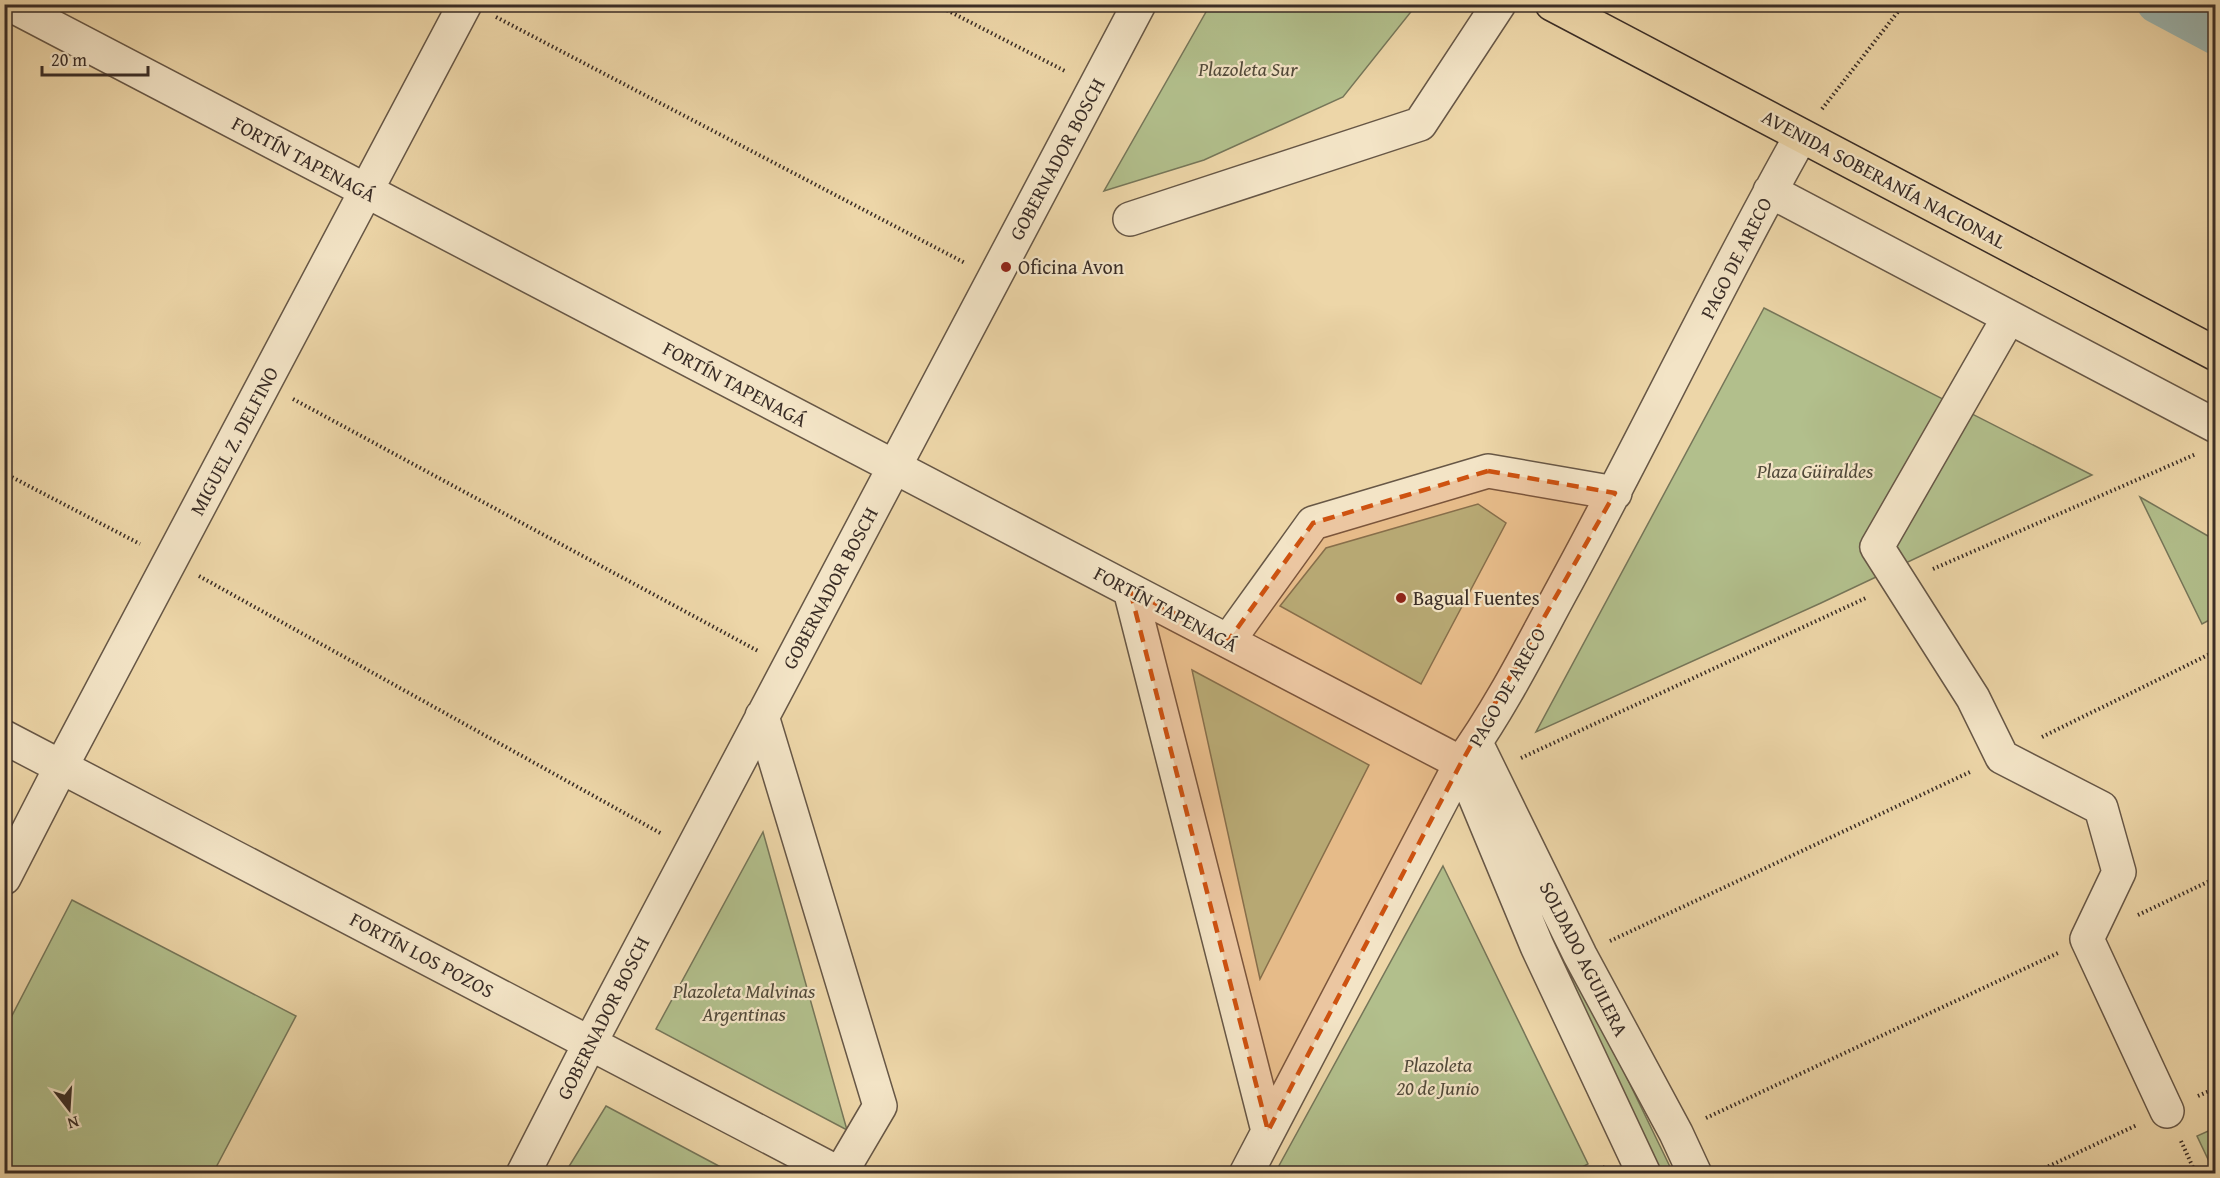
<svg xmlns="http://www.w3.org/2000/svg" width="2220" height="1178" viewBox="0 0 2220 1178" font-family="'Gentium Book Plus',serif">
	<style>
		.green { fill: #b2bf8c; stroke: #767659; stroke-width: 1.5 }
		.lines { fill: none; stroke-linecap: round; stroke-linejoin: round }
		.canal { stroke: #9cb7b2; stroke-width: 38 }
		.minor-casing { stroke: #675746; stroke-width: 36 }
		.major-casing { stroke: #3a2d26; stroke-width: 36 }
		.path { stroke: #3a2d26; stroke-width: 4; stroke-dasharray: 1.5 3; stroke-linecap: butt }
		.minor { stroke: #f3e4c6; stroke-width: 33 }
		.major { stroke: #edd6a8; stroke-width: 33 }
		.marked { fill: #ce5210; fill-opacity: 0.2; stroke: #ce5210; stroke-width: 4.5; stroke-dasharray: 12 8; stroke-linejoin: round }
		.poi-dot { fill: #8f2418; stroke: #f3e4c6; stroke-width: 2 }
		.labels { text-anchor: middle; stroke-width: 4.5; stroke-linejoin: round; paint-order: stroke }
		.park-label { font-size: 20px; font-style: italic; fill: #524a3a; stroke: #f3e4c6 }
		.street-label { font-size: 20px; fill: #3a2d26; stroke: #f3e4c6 }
		.poi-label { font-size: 20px; fill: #3a2d26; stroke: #f3e4c6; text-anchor: start }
	</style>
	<rect width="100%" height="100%" fill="#edd6a8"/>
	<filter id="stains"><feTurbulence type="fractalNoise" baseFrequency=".00333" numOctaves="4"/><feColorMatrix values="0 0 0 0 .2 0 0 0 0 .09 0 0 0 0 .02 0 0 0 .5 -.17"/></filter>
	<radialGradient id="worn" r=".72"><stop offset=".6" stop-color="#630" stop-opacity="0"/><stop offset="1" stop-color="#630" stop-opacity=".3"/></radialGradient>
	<path class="green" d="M1408,4L1414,8L1343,97L1204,160L1104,191L1210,5Z
		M1764,308L2092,475L1821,603L1536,732Z
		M2140,497L2215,540V617L2202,624Z
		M1478,504L1506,523L1421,684L1280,606L1326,548Z
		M1192,670L1369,765L1260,979Z
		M763,832L847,1130L656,1029Z
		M1519,855L1673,1173H1659L1509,857Z
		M1443,866L1588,1164L1569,1174L1275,1173Z
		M72,900L296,1016L213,1173H5V1029Z
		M606,1106L732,1173H565Z
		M2215,1128L2216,1173L2215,1174L2197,1136Z"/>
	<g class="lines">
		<path class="canal" d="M2156,4L2216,36"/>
		<g class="minor-casing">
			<path id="minor" d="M9,4L1461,763
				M1770,191L2216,426
				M1130,219L1420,124L1499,4
				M2009,317L1877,547L1973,698L2002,757L2101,808L2119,872L2087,939L2167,1111
				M1130,590L1268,1131
				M1228,641L1313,523L1488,471L1615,493
				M762,716L880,1106L840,1174
				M4,737L840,1174
				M1476,743L1580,955L1676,1133L1695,1174
				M1461,763L1537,946L1644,1174
				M4,878L61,767L465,4
				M523,1174L590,1043L1139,4
				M1246,1174L1461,763C1500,709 1530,649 1562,590C1644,440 1717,285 1801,136"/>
		</g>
		<g class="major-casing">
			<path id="major" d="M1552,4L2216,354"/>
		</g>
		<path class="path" d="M935,4L1065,71
			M496,17L965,263
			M1822,109L1904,4
			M293,399L758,651
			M4,473L140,544
			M1933,569L2196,454
			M199,576L662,834
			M2042,737L2216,651
			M1521,758L1868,597
			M2138,915L2216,878
			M1610,941L1970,772
			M2198,1096L2216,1088
			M1706,1118L2058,953
			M2181,1141L2196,1174
			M1592,1174L1605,1167
			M2032,1174L2137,1125"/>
		<use href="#minor" class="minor"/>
		<use href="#major" class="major"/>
	</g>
	<path class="marked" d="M1488,471L1615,493L1461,763L1268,1131L1130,590L1228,641L1313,523Z"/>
	<g class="poi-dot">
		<circle cx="1006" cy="267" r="6"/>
		<circle cx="1401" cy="598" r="6"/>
	</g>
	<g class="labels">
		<g class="park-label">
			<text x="1248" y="76">Plazoleta Sur</text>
			<text x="1815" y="478">Plaza Güiraldes</text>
			<text x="744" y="998">Plazoleta Malvinas<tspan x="744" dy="23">Argentinas</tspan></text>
			<text x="1438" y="1072">Plazoleta<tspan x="1438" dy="23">20 de Junio</tspan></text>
		</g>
		<g class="street-label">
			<text transform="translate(304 159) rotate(28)" y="7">FORTÍN TAPENAGÁ</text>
			<text transform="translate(1057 159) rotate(-62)" y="7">GOBERNADOR BOSCH</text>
			<text transform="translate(1884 179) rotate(28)" y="7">AVENIDA SOBERANÍA NACIONAL</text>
			<text transform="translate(1736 258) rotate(-63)" y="7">PAGO DE ARECO</text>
			<text transform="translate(735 384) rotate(28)" y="7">FORTÍN TAPENAGÁ</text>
			<text transform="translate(234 441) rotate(-62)" y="7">MIGUEL Z. DELFINO</text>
			<text transform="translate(830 588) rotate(-62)" y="7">GOBERNADOR BOSCH</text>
			<text transform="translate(1166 609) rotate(28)" y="7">FORTÍN TAPENAGÁ</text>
			<text transform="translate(1507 687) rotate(-60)" y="7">PAGO DE ARECO</text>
			<text transform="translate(422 955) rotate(28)" y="7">FORTÍN LOS POZOS</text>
			<text transform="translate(1584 959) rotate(63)" y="7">SOLDADO AGUILERA</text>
			<text transform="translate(603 1018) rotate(-63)" y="7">GOBERNADOR BOSCH</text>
		</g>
		<g class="poi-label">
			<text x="1018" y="274">Oficina Avon</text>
			<text x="1413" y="605">Bagual Fuentes</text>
		</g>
	</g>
	<rect width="2220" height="1178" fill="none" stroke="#edd6a8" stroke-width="24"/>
	<rect x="6" y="6" width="2208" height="1166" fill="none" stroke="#3a2d26" stroke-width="3"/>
	<rect x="12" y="12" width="2196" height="1154" fill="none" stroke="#3a2d26" stroke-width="1.5"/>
	<g transform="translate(69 1109) rotate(163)" stroke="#f3e4c6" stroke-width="4.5" paint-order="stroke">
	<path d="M0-4.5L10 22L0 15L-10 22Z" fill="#3a2d26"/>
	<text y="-9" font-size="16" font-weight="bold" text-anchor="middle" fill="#3a2d26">N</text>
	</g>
	<path d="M42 66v9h106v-9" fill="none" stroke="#3a2d26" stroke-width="3"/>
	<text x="51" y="66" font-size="18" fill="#3a2d26" stroke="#f3e4c6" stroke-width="4.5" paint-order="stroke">20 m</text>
	<rect width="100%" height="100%" filter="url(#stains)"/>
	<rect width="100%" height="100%" fill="url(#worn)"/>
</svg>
